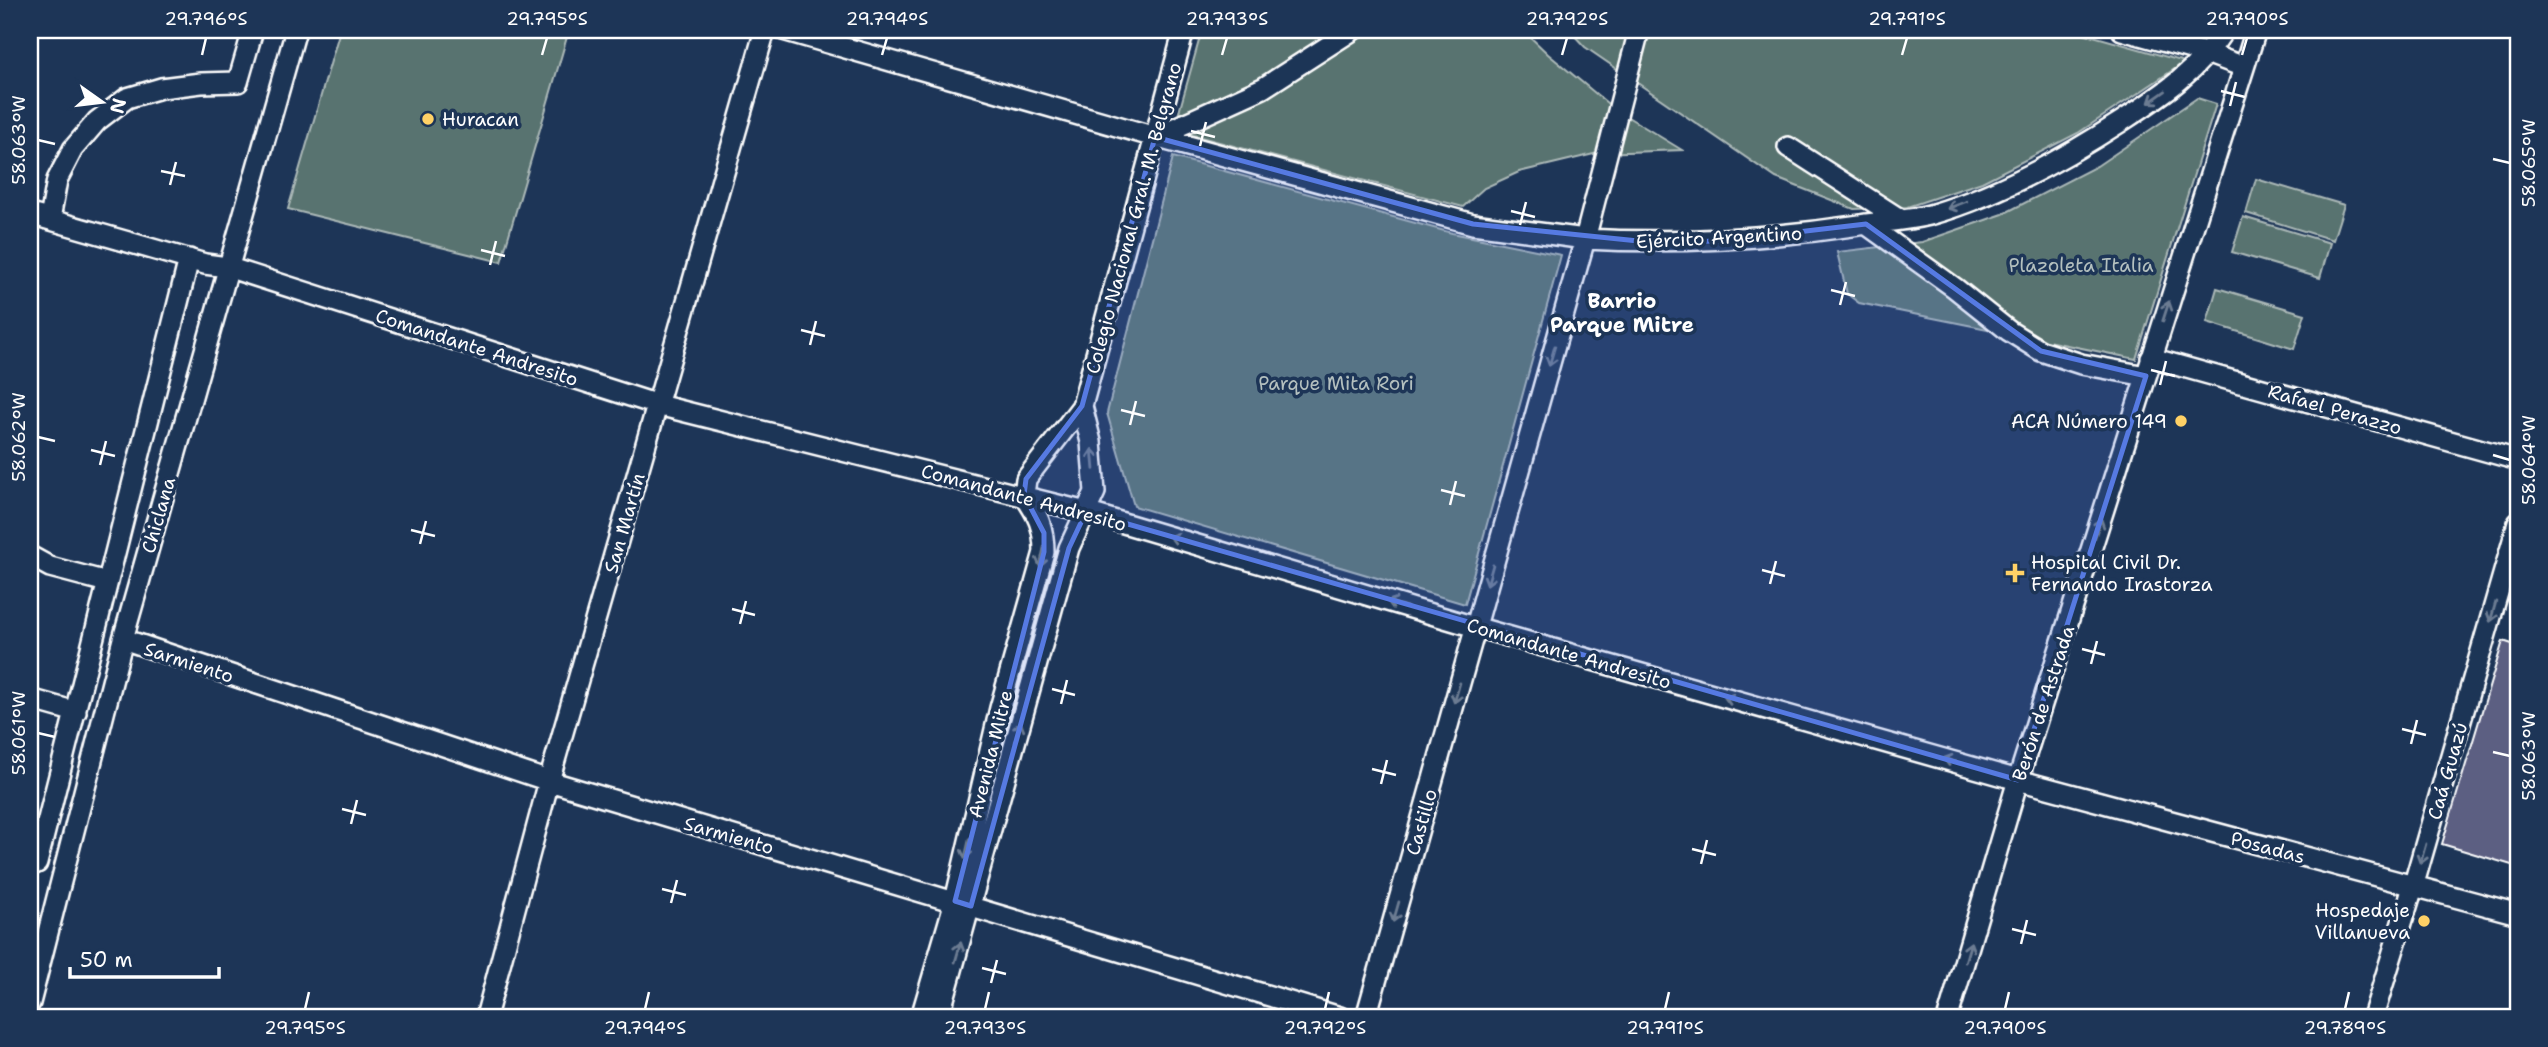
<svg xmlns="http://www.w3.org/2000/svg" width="2548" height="1047" viewBox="0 0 2548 1047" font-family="'Shantell Sans',sans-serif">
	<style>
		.green { fill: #597370; stroke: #acb9b8; stroke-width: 2 }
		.building { fill: #5c5e82; stroke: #fff; stroke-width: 2 }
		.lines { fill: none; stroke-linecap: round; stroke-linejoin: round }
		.minor-casing { stroke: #fff; stroke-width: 24 }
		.minor { stroke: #1d3557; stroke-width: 19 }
		.oneway { stroke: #6c7c92 }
		.marked { fill: #567ae2; fill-opacity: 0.2; stroke: #567ae2; stroke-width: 5; stroke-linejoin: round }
		.ticks { fill: none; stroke: #fff; stroke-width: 2.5 }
		.poi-dot { fill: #ffd166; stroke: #1d3557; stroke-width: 2.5 }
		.labels { text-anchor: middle; stroke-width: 7; stroke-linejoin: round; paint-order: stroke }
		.poi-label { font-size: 19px; fill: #fff; stroke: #1d3557; text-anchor: start }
		.street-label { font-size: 19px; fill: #fff; stroke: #1d3557 }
		.park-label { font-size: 19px; fill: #b4c0bf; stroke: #1d3557 }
		.neighbourhood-label { font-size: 21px; font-weight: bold; fill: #fff; stroke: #1d3557 }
		.neatline { fill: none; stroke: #fff; stroke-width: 2.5 }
		.ticks-label { font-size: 18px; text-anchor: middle; fill: #fff }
	</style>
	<rect width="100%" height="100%" fill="#1d3557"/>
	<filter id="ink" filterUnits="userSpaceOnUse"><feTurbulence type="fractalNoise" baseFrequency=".0143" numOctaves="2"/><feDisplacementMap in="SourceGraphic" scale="14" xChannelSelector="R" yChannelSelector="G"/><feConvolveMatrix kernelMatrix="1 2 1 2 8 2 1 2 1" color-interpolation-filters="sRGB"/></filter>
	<g filter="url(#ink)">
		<path class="green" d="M340,30H569L501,262L288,209Z
			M1202,30H1523L1548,54L1613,108L1682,150L1598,153L1519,172L1484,188L1463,207L1174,130Z
			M1569,30H2072L2185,62L2078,133L1982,182L1907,207L1854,209L1776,178L1585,47Z
			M2197,98L2216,104L2136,359L1859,303L1847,294L1837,252L1922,242L2003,214L2097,166Z
			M1173,157L1452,233L1561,255L1465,604L1134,506L1107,413Z
			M2256,179L2344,205L2333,240L2246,213Z
			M2243,217L2330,243L2320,278L2232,252Z
			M2217,288L2305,314L2294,349L2207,322Z"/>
		<path class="building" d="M2503,641L2518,646V867L2442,844Z"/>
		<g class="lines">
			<g class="minor-casing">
				<path id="minor" d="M783,30L1155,137L1473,224L1585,239L1639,30
					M2122,30L2209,54L2244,67
					M1155,137L1263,88L1353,30
					M1788,147L1900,219
					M30,214L205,264L227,267L658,405L1086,512L1475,627L2018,780L2518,914
					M50,219L57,180L73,149L97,121L127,98L161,88L201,83L238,82L253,30
					M1866,224L1955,288L2009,331L2041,351L2081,364L2146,376
					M2151,358L2518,460
					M1024,495L1026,479L1082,406L1184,30
					M30,556L50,567L107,582
					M123,639L549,781L1340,1017
					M30,699L76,712
					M30,866L37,863L189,259
					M30,1003L123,639L296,30
					M486,1017L549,781L765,30
					M921,1017L955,901L1000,708L1044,552C1044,527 1038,515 1024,495
					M939,1017L1069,548L1095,492L1091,442L1082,406
					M1366,1017L1585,239C1678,244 1768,239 1860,225C1884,221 1910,221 1933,214C1999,195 2065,158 2122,121C2163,94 2197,72 2224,30
					M1948,1017L2018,780L2256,30
					M2373,1017L2413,887L2518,523"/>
			</g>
			<use href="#minor" class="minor"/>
		</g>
		<defs><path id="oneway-shaft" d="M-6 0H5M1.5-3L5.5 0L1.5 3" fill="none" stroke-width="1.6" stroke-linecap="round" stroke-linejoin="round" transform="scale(1.75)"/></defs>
		<g class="oneway">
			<use href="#oneway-shaft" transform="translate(2157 97) rotate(145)"/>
			<use href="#oneway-shaft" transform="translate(1957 205) rotate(159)"/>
			<use href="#oneway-shaft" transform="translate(2166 311) rotate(-72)"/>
			<use href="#oneway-shaft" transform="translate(1552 356) rotate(106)"/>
			<use href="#oneway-shaft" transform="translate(1093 459) rotate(-95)"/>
			<use href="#oneway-shaft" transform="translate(2098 528) rotate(-72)"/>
			<use href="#oneway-shaft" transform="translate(1179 539) rotate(-163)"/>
			<use href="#oneway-shaft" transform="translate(1042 557) rotate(102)"/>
			<use href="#oneway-shaft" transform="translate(1490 575) rotate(106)"/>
			<use href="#oneway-shaft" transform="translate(1397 604) rotate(-163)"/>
			<use href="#oneway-shaft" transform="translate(2493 612) rotate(106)"/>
			<use href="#oneway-shaft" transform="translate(1457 693) rotate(106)"/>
			<use href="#oneway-shaft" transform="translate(1734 700) rotate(-164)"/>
			<use href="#oneway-shaft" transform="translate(1018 732) rotate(-75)"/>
			<use href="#oneway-shaft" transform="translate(1953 761) rotate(-164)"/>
			<use href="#oneway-shaft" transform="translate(967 849) rotate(103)"/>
			<use href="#oneway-shaft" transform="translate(2423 854) rotate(106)"/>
			<use href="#oneway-shaft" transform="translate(1396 912) rotate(106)"/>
			<use href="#oneway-shaft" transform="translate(958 952) rotate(-74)"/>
			<use href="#oneway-shaft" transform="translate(1968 952) rotate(-74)"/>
		</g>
	</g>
	<path class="marked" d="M1155,137L1473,224L1648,242L1720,241L1866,224L2041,351L2146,376L2018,780L1086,512L1069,548L971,906L955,901L1044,552V533L1024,495L1026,479L1082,406Z"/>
	<path class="ticks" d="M202,55L206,38M542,55L547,38M882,55L887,38M1222,55L1227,38M1562,55L1567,38M1902,55L1907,38M2242,55L2247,38M2221,91L2245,97M2230,106L2236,82M1191,131L1215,137M38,140L55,144M1200,146L1206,122M2493,159L2510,163M161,171L185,176M170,185L176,162M1511,211L1535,217M1520,225L1526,202M481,250L505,256M490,265L496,241M1831,290L1855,296M1840,305L1846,282M801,330L825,336M810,345L816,321M2151,370L2175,376M2160,385L2166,361M1121,410L1145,416M1130,425L1136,401M38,437L55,441M91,450L115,456M2493,455L2510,460M100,465L106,441M1441,490L1465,496M1450,505L1456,481M411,530L435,536M420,544L426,521M1762,570L1785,576M1770,584L1776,561M732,609L755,615M740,624L746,601M2082,649L2105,655M2091,664L2097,641M1052,689L1075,695M1061,704L1067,680M2402,729L2426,735M38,733L55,737M2411,744L2417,720M2493,752L2510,756M1372,769L1396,775M1381,784L1387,760M342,809L366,815M351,824L357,800M1692,849L1716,855M1701,864L1707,840M662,889L686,895M671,903L677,880M2012,929L2036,935M2021,944L2027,920M982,968L1006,974M991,983L997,960M305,1009L309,992M645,1009L649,992M985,1009L989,992M1325,1009L1329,992M1665,1009L1669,992M2005,1009L2009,992M2345,1009L2349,992"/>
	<g class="poi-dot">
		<circle cx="428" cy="119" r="7"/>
		<circle cx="2181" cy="421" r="7"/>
		<path d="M2011.5 562.5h7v7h7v7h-7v7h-7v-7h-7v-7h7z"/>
		<circle cx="2424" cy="921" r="7"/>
	</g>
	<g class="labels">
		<g class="poi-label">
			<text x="442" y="126">Huracan</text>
			<text x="2167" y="428" text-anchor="end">ACA Número 149</text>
			<text x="2031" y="569">Hospital Civil Dr.<tspan x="2031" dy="22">Fernando Irastorza</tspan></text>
			<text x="2410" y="917" text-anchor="end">Hospedaje<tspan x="2410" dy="22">Villanueva</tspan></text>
		</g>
		<g class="street-label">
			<text transform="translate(1133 218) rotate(-75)" y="7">Colegio Nacional Gral. M. Belgrano</text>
			<text transform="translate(1719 237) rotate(-3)" y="7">Ejército Argentino</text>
			<text transform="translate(477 347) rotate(18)" y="7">Comandante Andresito</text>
			<text transform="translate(2335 409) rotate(16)" y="7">Rafael Perazzo</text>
			<text transform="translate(1024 497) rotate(15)" y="7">Comandante Andresito</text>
			<text transform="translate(158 515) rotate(-74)" y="7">Chiclana</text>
			<text transform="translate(624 523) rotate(-74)" y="7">San Martín</text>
			<text transform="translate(1569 653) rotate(16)" y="7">Comandante Andresito</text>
			<text transform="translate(189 662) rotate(18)" y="7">Sarmiento</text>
			<text transform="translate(2043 703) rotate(-72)" y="7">Berón de Astrada</text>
			<text transform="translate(990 754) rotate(-76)" y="7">Avenida Mitre</text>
			<text transform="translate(2447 771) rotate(-74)" y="7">Caá Guazú</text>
			<text transform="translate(1421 822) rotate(-74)" y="7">Castillo</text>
			<text transform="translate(729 835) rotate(16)" y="7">Sarmiento</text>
			<text transform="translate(2268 847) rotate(15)" y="7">Posadas</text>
		</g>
		<g class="park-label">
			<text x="2081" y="272">Plazoleta Italia</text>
			<text x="1336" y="390">Parque Mita Rori</text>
		</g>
		<g class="neighbourhood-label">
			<text x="1622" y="308">Barrio<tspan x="1622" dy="24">Parque Mitre</tspan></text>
		</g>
	</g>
	<rect width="2548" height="1047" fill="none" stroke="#1d3557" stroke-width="77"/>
	<g transform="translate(102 102) rotate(104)" stroke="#1d3557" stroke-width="5" paint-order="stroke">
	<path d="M0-5L12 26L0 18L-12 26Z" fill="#ffffff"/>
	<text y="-10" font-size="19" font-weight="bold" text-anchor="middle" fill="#ffffff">N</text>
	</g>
	<path d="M70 967v10h149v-10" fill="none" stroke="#ffffff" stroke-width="3.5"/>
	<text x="80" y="967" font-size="21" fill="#ffffff" stroke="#1d3557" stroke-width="5" paint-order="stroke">50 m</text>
	<rect x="38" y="38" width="2472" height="971" class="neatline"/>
	<g class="ticks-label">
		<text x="206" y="25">29.796°S</text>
		<text x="547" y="25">29.795°S</text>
		<text x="887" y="25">29.794°S</text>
		<text x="1227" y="25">29.793°S</text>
		<text x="1567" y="25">29.792°S</text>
		<text x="1907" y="25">29.791°S</text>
		<text x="2247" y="25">29.790°S</text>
		<text transform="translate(19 140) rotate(-90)" y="6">58.063°W</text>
		<text transform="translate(2529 163) rotate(-90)" y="6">58.065°W</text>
		<text transform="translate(19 437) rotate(-90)" y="6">58.062°W</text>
		<text transform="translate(2529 460) rotate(-90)" y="6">58.064°W</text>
		<text transform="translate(19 733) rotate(-90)" y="6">58.061°W</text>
		<text transform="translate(2529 756) rotate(-90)" y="6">58.063°W</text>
		<text x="305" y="1034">29.795°S</text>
		<text x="645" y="1034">29.794°S</text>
		<text x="985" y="1034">29.793°S</text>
		<text x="1325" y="1034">29.792°S</text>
		<text x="1665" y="1034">29.791°S</text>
		<text x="2005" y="1034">29.790°S</text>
		<text x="2345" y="1034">29.789°S</text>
	</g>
</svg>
